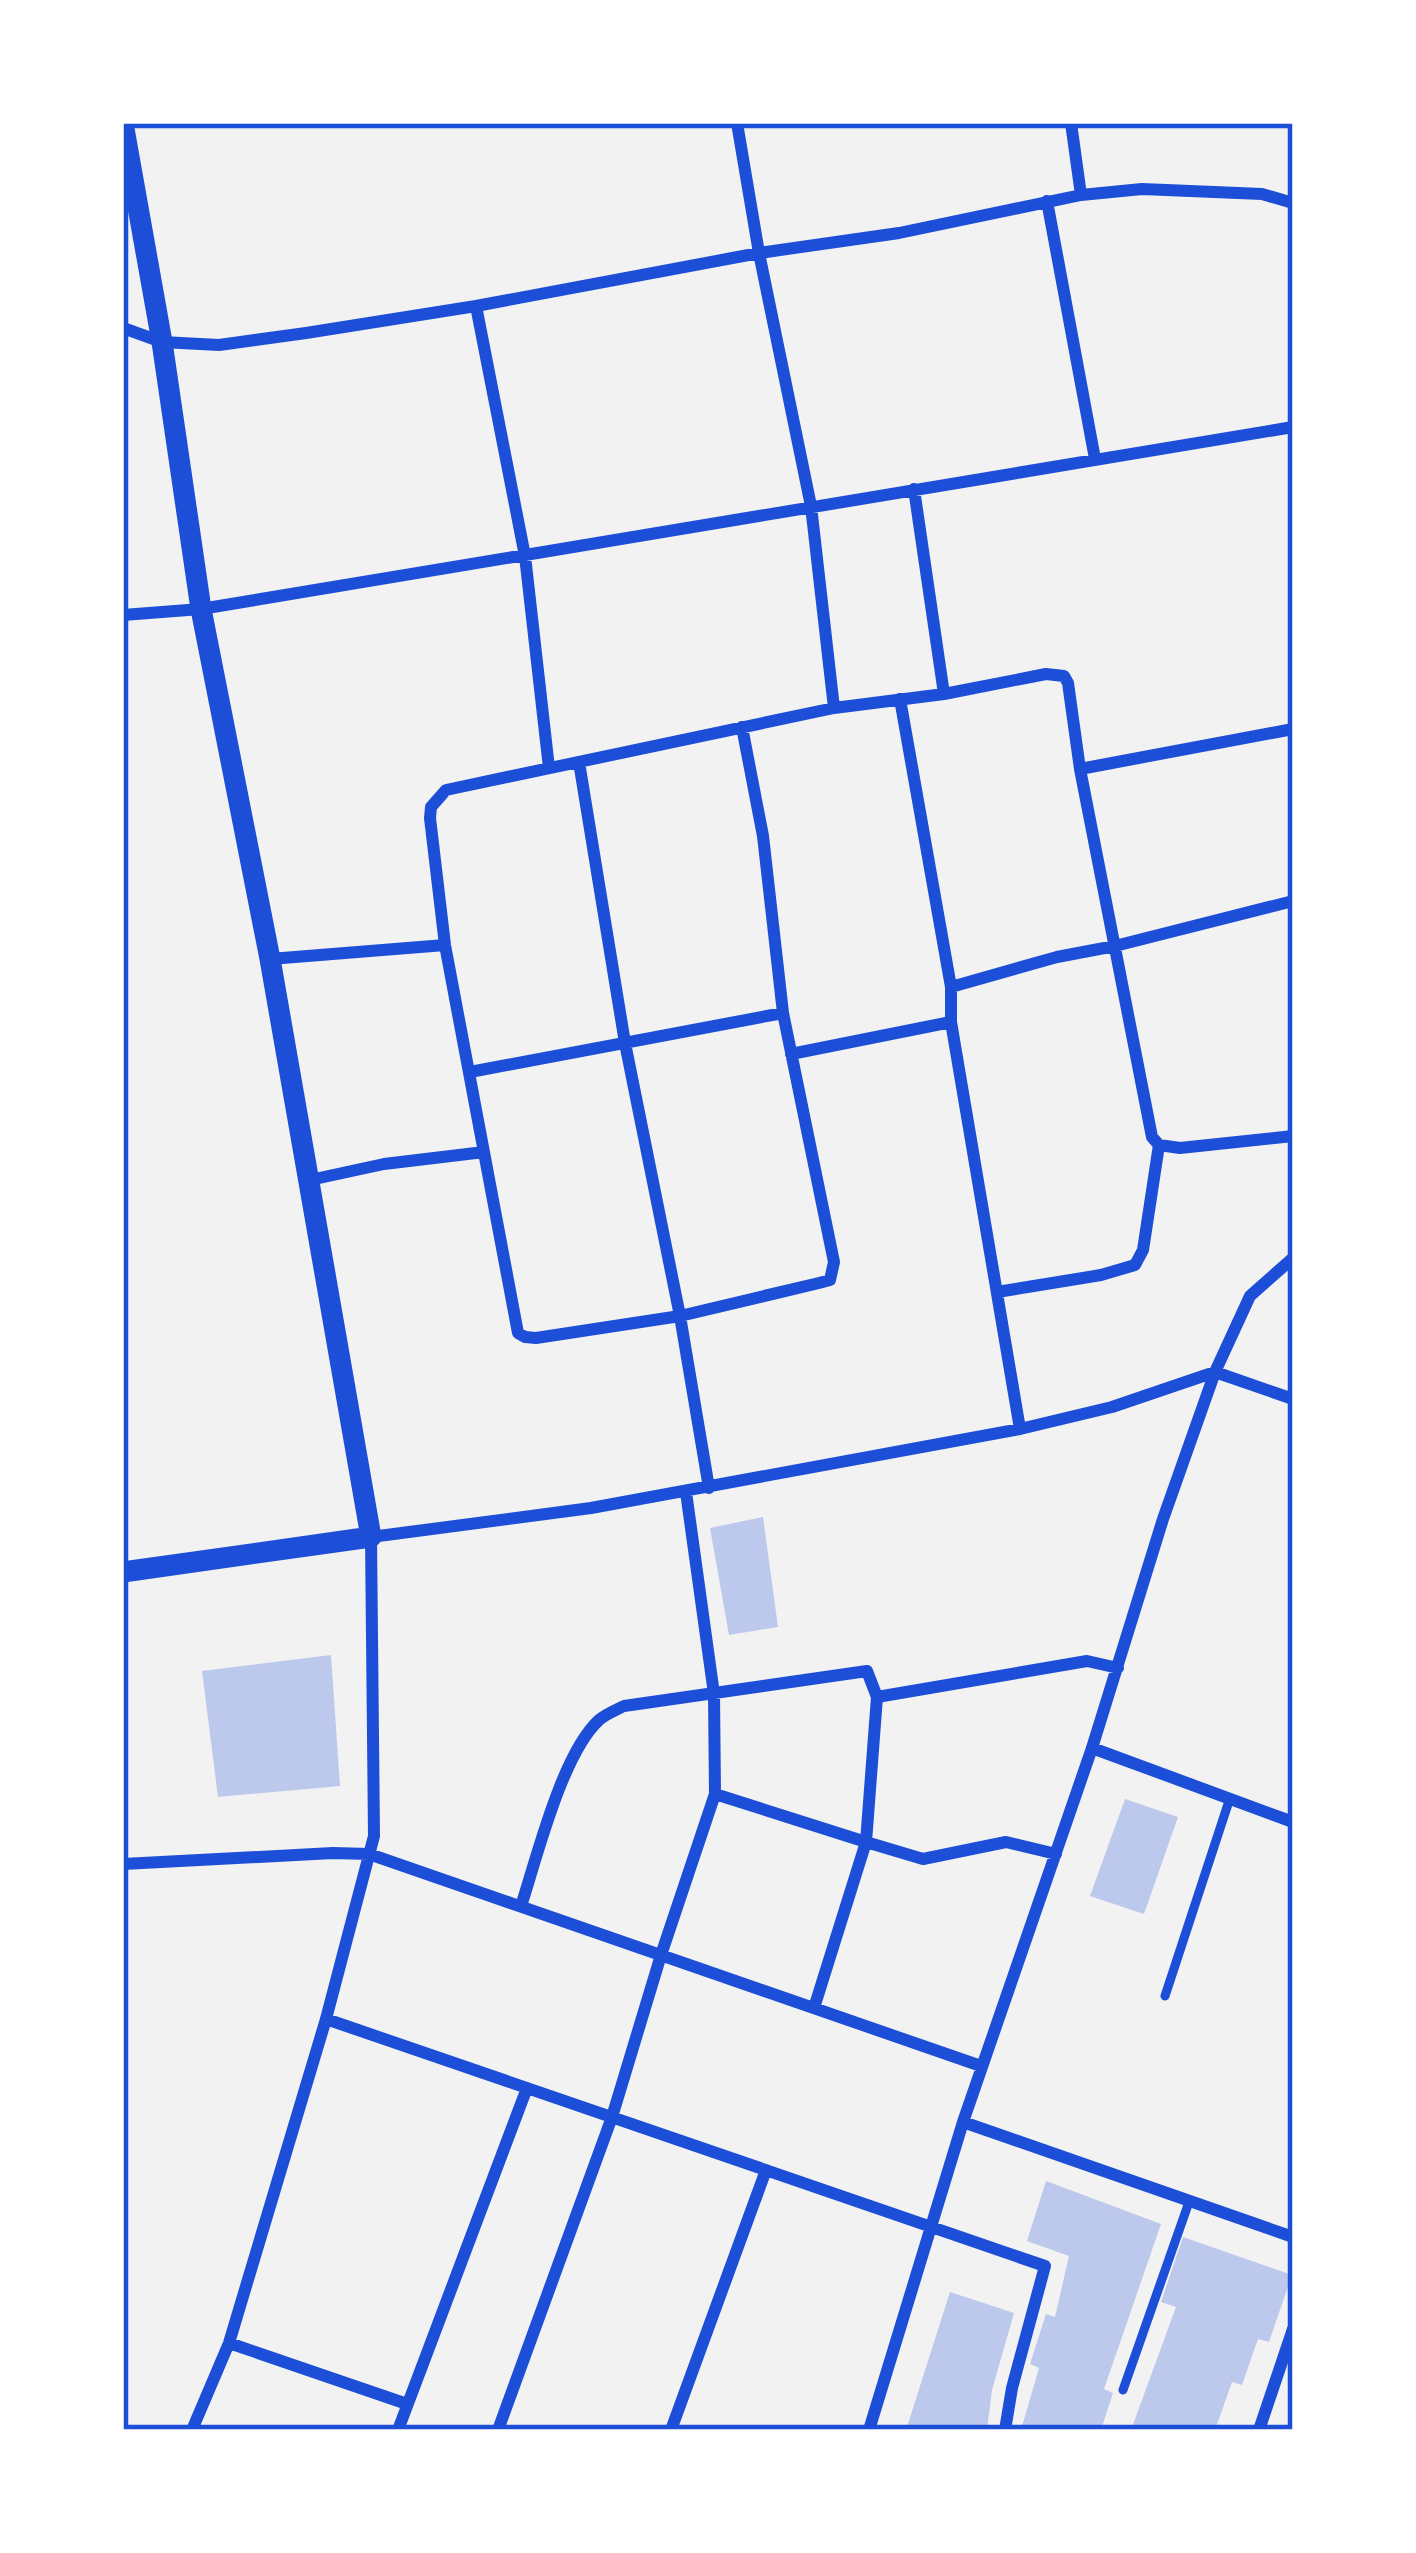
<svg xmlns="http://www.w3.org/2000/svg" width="1416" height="2553" viewBox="0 0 1416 2553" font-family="Literata,serif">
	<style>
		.building { fill: #bdc9ec }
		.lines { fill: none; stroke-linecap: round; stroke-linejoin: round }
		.service { stroke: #1d4ed8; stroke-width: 9 }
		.minor { stroke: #1d4ed8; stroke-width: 12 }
		.tertiary { stroke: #1d4ed8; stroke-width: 21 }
		.neatline { fill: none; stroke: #1d4ed8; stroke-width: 4.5 }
	</style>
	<rect width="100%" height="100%" fill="#f2f2f2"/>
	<path class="building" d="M763,1517L778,1627L729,1635L710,1528Z
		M331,1655L340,1786L218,1797L202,1671Z
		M1125,1799L1178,1817L1144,1914L1090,1896Z
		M1046,2181L1161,2224L1104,2389L1113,2393L1101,2430H1021L1039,2368L1030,2364L1046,2314L1055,2317L1069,2256L1027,2241Z
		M1183,2237L1292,2275L1269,2342L1258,2339L1242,2385L1232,2382L1215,2430H1131L1176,2307L1161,2302Z
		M950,2292L1014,2313L992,2390L987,2430H906Z"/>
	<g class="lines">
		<path class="service" d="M1165,1996L1230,1798
			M1123,2390L1189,2202"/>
		<path class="minor" d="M737,123L759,253L811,506L834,708
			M1071,123L1081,195
			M1047,201L1095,459
			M476,306L525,556L549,768
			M123,328L162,342L219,345L306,333L476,306L759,253L899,233L1081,195L1142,189L1262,194L1293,203
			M914,489L944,694
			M123,615L201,609L1293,427
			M900,699L951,987V1022L1020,1429
			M742,727L763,836L783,1013L834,1262L830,1280L819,1283L680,1316L536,1338L525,1337L518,1333L445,945L430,818L431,807L446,790L834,708L944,694L1046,674L1064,676L1068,683L1080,769L1152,1137L1159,1145L1180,1148L1293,1136
			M579,762L625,1043L680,1316L709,1488
			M1080,769L1293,729
			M270,959L445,945
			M951,987L1057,957L1115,946L1293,901
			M791,1054L951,1022
			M470,1072L783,1013
			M310,1180L384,1164L484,1152
			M997,1292L1101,1275L1135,1265L1143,1250L1159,1145
			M1092,1748L1293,1822
			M715,1794L866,1842L877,1697
			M123,1864L333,1853L369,1854L981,2066
			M521,1906C537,1857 562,1754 599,1720C606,1714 616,1710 624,1706L867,1671L877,1697L1087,1661L1118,1668
			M814,2008L866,1842L923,1859L1006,1842L1056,1854
			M326,2019L1045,2266L1012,2388L1005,2430
			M963,2122L1293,2237
			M229,2343L407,2404
			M192,2430L229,2343L326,2019L374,1836L371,1537L591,1508L1020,1429L1112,1407L1215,1372L1293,1399
			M398,2430L527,2088
			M498,2430L612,2117L661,1955L715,1794L714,1694L686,1492
			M671,2430L766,2170
			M869,2430L963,2122L1092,1748L1163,1519L1215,1372L1250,1296L1293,1258
			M1259,2430L1293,2329"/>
		<path class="tertiary" d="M123,1572L371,1537L270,959L201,609L162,342L123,123"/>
	</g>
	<rect width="1416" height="2553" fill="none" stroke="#ffffff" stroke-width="252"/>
	<rect x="126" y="126" width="1164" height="2301" class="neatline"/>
</svg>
